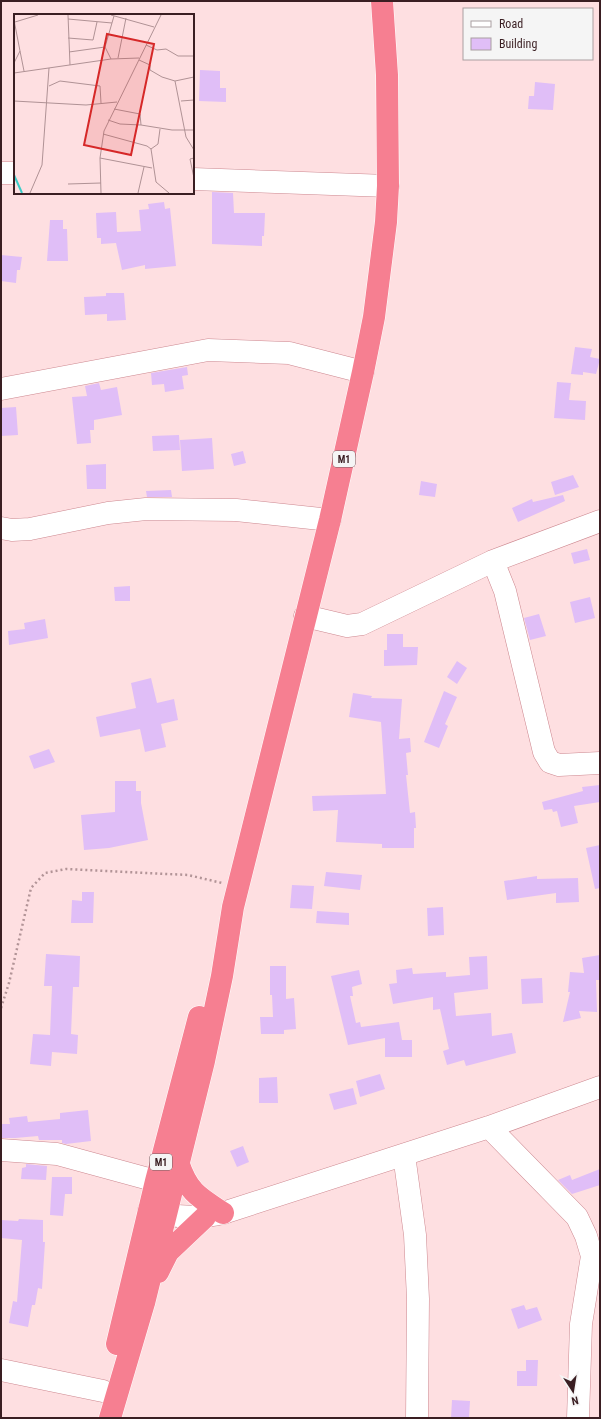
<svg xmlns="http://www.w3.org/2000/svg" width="601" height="1419" viewBox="0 0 601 1419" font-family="'Roboto Condensed',sans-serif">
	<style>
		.building { fill: #e0bef7 }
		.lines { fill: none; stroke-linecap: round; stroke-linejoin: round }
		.minor-casing { stroke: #cd8890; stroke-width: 23 }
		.highway-casing { stroke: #fff; stroke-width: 23 }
		.path { stroke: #b29497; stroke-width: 2.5; stroke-dasharray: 2 3; stroke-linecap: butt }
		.minor { stroke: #fff; stroke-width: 22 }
		.highway { stroke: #f67f91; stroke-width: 22 }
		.labels { text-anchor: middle; stroke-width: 4; stroke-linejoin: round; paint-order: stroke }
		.shield { fill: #f5f5f5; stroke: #725e61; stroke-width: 1 }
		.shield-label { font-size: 10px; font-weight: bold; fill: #3a1e22 }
		.inset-river { fill: none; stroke: #3bcdc8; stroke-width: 2 }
		.inset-road { fill: none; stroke: #b09295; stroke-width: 1 }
		.view { fill: #d62828; fill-opacity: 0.15; stroke: #d62828; stroke-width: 2 }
		.inset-edge { fill: none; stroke: #3a1e22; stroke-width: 2 }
	</style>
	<rect width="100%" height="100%" fill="#fedfe1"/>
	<path class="building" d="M200,70L220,71V88H226V102L199,101Z
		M535,82L555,84L553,110L528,109L529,96H534Z
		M212,192L233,193L234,213H265L264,236H262V246L212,244Z
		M164,202L165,209L170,208L176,266L145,269V265L122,270L116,243L101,244V238H97L96,213L116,212L117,232L141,231L139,210L149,209L148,204Z
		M50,220H63V229H67L68,261H47Z
		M1,255L22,257L20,270H17L16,283L1,281Z
		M106,293H124L126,320L107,321V314L85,315L84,297L106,296Z
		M575,347L592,349L590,357L600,359L596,374L583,372V375L571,374Z
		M187,367L188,375L182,376L184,389L165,392L164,384L152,385L151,373Z
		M557,382L571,383L569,400L586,401L585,420L554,418Z
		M99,383L101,390L117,387L122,415L94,420V430H90L91,443L77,444L72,397L87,396L85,386Z
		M16,407L18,435L1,436V408Z
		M179,435L180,450L153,451L152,436Z
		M212,438L214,469L182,471L180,440Z
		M243,451L246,463L234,466L231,454Z
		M106,464V489H87L86,465Z
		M573,475L579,487L555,495L551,482Z
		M421,481L437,484L435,497L419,495Z
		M171,490L172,497H147L146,491Z
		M563,495L565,501L518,522L512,508L532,499L533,502Z
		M587,549L590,560L574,564L571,553Z
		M130,586V601H115L114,587Z
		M590,597L595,618L575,623L570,602Z
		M539,614L546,636L530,640L524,618Z
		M45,619L48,638L9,645L8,631L25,629L24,623Z
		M387,634H403V647H418L417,665L384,666V650H387Z
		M457,661L467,668L457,684L447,677Z
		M151,678L157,703L174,699L178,720L161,724L166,747L145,752L140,729L100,737L96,717L136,708L131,683Z
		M444,691L457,697L445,724L448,726L439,748L424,742Z
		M353,693L372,696L371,698L402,699L399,739L410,738L411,752L406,753L408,775H406L410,813L415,812L416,828H414V848H382V844L336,842L338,810L313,811L312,796L386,794L381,722L349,717Z
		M49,749L55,762L34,769L29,756Z
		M115,781H136V791H141V803L148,840L109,848L84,850L81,815L115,812Z
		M600,785V802L574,806L578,823L561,827L557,811L553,812L552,809L544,810L542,802L583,791L582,787Z
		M600,845V888L595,889L586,848Z
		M326,872L362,875L360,890L324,886Z
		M537,876V879L578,878L579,902L556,903V893L507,900L504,881Z
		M292,885L314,886L312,909L290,908Z
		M82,892H94L93,923H71L72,900L82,901Z
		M443,907L444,935L428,936L427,908Z
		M317,911L349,913V925L316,923Z
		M46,954L80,956L79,987H73L71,1034L78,1035L77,1054L52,1052L51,1066L30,1064L33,1034L50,1035L52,986H44Z
		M600,955V980H596L597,1012L579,1011L581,1018L563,1022L570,992H568L570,972L584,973L582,958Z
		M487,956L488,989L454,993L456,1016L491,1013L492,1036L512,1033L516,1053L466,1066L464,1060L447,1065L443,1051L449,1049L440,1009L433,1010V997L393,1004L389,984L397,983L396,970L412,968L413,974L446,972V977L470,975L469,957Z
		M270,966H286V999L294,998L296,1029L284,1030V1034H261L260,1017H273L272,995H270Z
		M359,970L362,984L352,987L353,996H350L356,1023L360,1022L361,1027L399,1022L402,1040H412V1057H385V1038L348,1045L331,976Z
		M542,978L543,1003L522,1004L521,979Z
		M380,1074L385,1089L360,1097L356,1081Z
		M277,1077L278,1103H259V1078Z
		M353,1088L357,1104L334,1110L329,1094Z
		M88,1110L91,1141L66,1144L62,1143V1140H39L38,1136L15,1138H2L1,1124H10L9,1118L27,1116L28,1122L60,1119V1113Z
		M243,1146L249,1162L237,1167L230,1151Z
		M26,1164L47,1166L46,1180L21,1179L22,1168L26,1167Z
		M600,1169V1185L572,1194L558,1180L570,1175L572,1180Z
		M52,1177H72V1194H65L63,1216L50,1215Z
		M19,1219L43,1220V1242H45L42,1289L38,1288L35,1305H32L28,1327L9,1323L13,1301L17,1302L22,1240L1,1238V1220L18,1221Z
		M524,1305L526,1310L537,1307L542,1320L518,1329L511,1309Z
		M526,1360H538L537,1386H517V1371H526Z
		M452,1400L470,1401L469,1418H451Z"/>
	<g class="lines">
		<g class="minor-casing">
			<path id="minor" d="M1,173H15
				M193,179L388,186
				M1,389L208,350L289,353L363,372
				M1,528L12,530L30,529L108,513L146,509L236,510L330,520
				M493,561L505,591L544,752L550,762L559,765L600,763
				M305,616L347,626L362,624L493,561L600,521
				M489,1127L577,1217L586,1236L592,1256L581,1324L578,1418
				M1,1150L57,1154L156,1181
				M404,1155L415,1235L418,1299L417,1418
				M149,1210C174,1218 198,1219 223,1213L489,1127L600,1087
				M1,1370L103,1391"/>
		</g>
		<g class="highway-casing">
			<path id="highway" d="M178,1162C188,1192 198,1197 223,1213
				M158,1272L168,1252L205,1217
				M117,1344L156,1181L199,1017
				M110,1418L144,1303L204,1061L222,976L233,907L330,520L363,372L374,317L386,222L388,186L387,75L382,1"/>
		</g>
		<path class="path" d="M1,1008L9,983L31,888L45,873L66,869L188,875L222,883"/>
		<use href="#minor" class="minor"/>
		<use href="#highway" class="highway"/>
	</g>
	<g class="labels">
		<g class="shield">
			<rect x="333" y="451" width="22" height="16" rx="3"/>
			<rect x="150" y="1154" width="22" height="16" rx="3"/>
		</g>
		<g class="shield-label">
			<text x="344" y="463">M1</text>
			<text x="161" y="1166">M1</text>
		</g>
	</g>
	<g transform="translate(14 14)">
		<rect width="180" height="180" fill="#fedfe1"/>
		<path class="inset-river" d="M0,161L8,179"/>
		<path class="inset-road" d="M54,1L56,51M97,1L140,13M54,5L98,9M0,6L6,37L0,49M1,8L24,1M54,24L79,26L83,8M132,31L143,36L152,35L164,42H180M6,37L10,57M55,38L91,33M104,44L112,4M97,45L91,33L100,2M125,46L136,51V56L148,63L161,67L172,123L180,136M0,59L97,45L125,44M161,67L180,63M35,72L46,67L86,72L87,89M0,87L72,91L103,88M167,87L180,86M100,95L126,100L127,111L158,116H180M94,106L106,110L127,111M89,120L133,132L137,135L144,130L146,115M137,135L142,168L155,179M86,144L138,154M180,144L176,145L180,164M54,170L87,169M16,179L28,151L35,54M87,179L86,144L90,117L147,1M124,179L130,153"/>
		<path class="view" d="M93,20L140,30L117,141L70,131Z"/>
		<rect width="180" height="180" class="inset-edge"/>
	</g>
	<rect width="601" height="1419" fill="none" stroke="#3a1e22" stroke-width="4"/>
	<rect x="463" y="8" width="130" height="52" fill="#f5f5f5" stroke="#aa9fa1"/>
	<rect x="471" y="21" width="20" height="6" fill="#ffffff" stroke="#aa9fa1"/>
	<text x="499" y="28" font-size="12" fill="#3a1e22">Road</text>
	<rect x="471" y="38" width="20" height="12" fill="#e0bef7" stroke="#aa9fa1"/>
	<text x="499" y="48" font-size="12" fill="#3a1e22">Building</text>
	<g transform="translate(573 1391) rotate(168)" stroke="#f5f5f5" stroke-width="3" paint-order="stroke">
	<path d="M0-3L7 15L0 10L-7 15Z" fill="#3a1e22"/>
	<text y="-6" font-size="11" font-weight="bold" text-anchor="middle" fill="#3a1e22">N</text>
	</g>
</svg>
